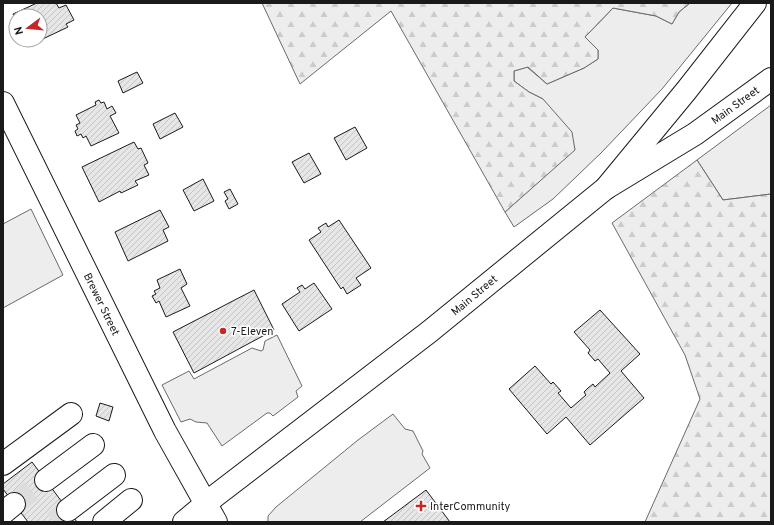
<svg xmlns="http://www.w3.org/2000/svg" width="774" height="525" viewBox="0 0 774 525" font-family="Overpass,sans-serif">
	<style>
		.built { fill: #ededed; stroke: #6a6a6a }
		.forest { fill: url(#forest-firs); stroke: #6a6a6a }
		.building { fill: url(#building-hatch); stroke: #1a1a1a }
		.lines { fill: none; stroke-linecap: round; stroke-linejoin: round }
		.minor-tunnel { stroke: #ddd; stroke-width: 22; stroke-dasharray: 22 11; stroke-linecap: butt }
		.minor-casing { stroke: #1a1a1a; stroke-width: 24 }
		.major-casing { stroke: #1a1a1a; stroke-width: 24 }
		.highway-casing { stroke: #1a1a1a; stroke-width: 24 }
		.minor { stroke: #fff; stroke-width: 22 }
		.major { stroke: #fff; stroke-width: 22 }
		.highway { stroke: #fff; stroke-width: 22 }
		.poi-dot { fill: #c62828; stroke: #fff; stroke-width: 1.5 }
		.labels { text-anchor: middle; stroke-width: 3; stroke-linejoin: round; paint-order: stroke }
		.street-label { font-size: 11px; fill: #1a1a1a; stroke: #fff }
		.poi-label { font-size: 11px; fill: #1a1a1a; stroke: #fff; text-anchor: start }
	</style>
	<defs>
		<pattern id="forest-firs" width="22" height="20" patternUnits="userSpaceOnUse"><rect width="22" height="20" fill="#ededed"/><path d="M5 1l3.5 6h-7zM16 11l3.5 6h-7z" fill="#cbcbcb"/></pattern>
		<pattern id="building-hatch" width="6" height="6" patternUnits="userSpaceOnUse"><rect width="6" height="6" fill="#e6e6e6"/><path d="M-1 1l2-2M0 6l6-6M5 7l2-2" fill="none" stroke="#c5c5c5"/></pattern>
	</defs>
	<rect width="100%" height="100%" fill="#fff"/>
	<path class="built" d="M690,3H732L662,89L601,153L553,199L514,227L505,212L575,149L543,99L529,92L514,81V71L527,67L547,84L584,68L598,59V50L585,37L613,8L656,16L672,24L679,12Z
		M771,105V194L723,200L697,160Z
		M31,209L63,275L3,308V224Z
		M277,335L302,386L296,391L298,397L273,416L270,413H267L222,446L207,423L196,422L190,419L181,422L162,385L189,371L194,379L252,348L261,351L263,350L265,341Z
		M393,414L405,429L413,431L423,451L422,454L430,468L360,522H268V516L276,507L358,440Z"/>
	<path class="forest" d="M262,3H690L679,12L672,24L656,16L613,8L585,37L598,50V59L584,68L547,84L528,67L514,71V81L529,92L543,99L572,132L575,150L505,212L391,11L300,84Z
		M697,160L723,200L771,194V522H645L700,399L685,355L612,223Z"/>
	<path class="building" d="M37,3H56L59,8L66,5L74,20L66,24L68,27L28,46L25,40H40V16H16V20L13,14Z
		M137,72L143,83L123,93L118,81Z
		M99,100L101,103L104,102L107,109L112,106L116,113L110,116L119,133L91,146L86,136L83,138L81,134L77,136L75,131L78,129L76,125L80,123L76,115L96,105L95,102Z
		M175,113L183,127L160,139L153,124Z
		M355,127L367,148L346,160L334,138Z
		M134,142L138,149L141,148L148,163L144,165L149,175L135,181L138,185L121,193L120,191L99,202L82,167Z
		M309,153L321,174L304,183L292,162Z
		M203,179L214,201L194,211L183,190Z
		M230,189L238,204L229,209L225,201L228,199L224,192Z
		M160,210L169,227L163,230L168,241L128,261L115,232Z
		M339,220L371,268L356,278L361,285L347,294L343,287L341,289L309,240L321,232L318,228L326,223L328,227Z
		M180,269L187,284L181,288L190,306L166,317L159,301L156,303L152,296L156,294L154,291L160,288L157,280Z
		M314,283L332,309L299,331L282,304L300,292L297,288L302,285L305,289Z
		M254,290L274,330L194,373L173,332Z
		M600,310L640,354L621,371L644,398L590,445L566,417L547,434L509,389L535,366L551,384L553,382L561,391L558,393L571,408L586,395L584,392L588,388L593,384L595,387L610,373L598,359L595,361L588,353L590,350L574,332Z
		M100,403L113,407L109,421L96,416Z
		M32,462L77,522H28L3,489V484Z
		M426,490L450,522H383Z"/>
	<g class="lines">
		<path class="minor-tunnel" d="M14,504L46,480
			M54,522L68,510"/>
		<g class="minor-casing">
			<path id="minor" d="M3,464L71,414
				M46,480L93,445
				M68,510L114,475
				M3,513L14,504
				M104,522L131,500"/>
		</g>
		<g class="major-casing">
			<path id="major" d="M3,103L165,431L216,522
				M184,522L215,496L429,332L606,188L695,134L771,79"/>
		</g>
		<g class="highway-casing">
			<path id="highway" d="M606,188L686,91L755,3"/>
		</g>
		<use href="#minor" class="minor"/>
		<use href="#major" class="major"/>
		<use href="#highway" class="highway"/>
	</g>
	<g class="poi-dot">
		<circle cx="223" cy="331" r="4"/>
		<path d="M419 500h4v4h4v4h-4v4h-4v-4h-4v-4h4z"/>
	</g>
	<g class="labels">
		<g class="street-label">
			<text transform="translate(735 105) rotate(-36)" y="4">Main Street</text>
			<text transform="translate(474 295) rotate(-40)" y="4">Main Street</text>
			<text transform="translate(102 304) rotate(64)" y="4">Brewer Street</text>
		</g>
		<g class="poi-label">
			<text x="231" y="335">7-Eleven</text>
			<text x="430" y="510">InterCommunity</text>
		</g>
	</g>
	<rect width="774" height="525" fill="none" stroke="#1a1a1a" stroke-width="8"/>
	<g transform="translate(28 28) rotate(254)"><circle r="19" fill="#ffffff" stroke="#a3a3a3"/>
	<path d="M0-3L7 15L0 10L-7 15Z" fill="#c62828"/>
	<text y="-6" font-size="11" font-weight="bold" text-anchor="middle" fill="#1a1a1a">N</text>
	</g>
</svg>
